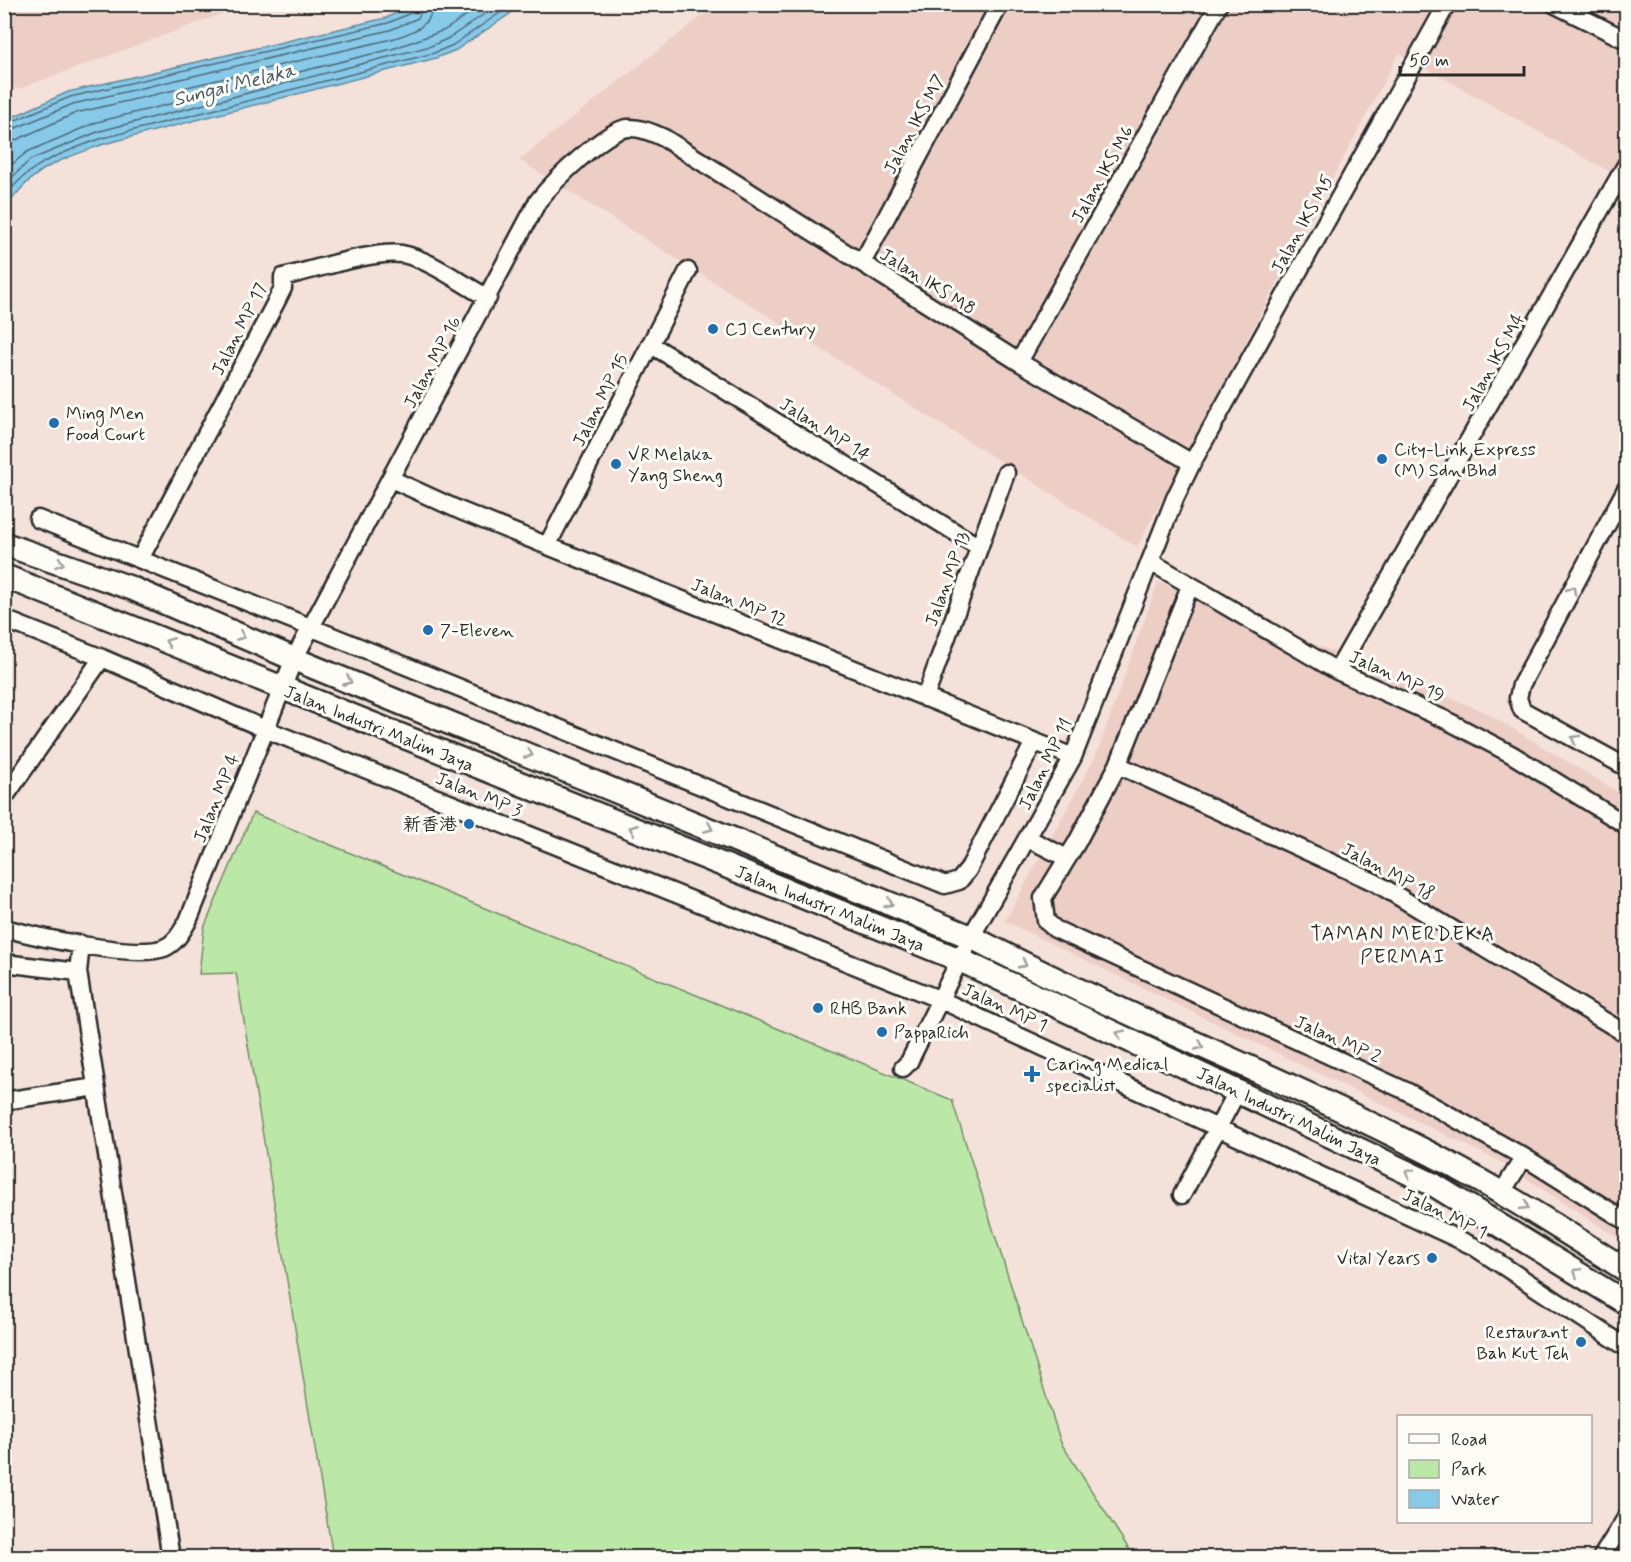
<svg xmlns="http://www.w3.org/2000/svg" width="1631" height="1562" viewBox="0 0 1631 1562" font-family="Mynerve,'LXGW WenKai TC',sans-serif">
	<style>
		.built { fill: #eccec5 }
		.green { fill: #bbe8a6; stroke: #738a68; stroke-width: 1.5 }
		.water { fill: #87c9e8; stroke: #628a9c; stroke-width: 1.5 }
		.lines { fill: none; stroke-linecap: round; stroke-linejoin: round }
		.shore { stroke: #506a77; stroke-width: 1.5 }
		.minor-casing { stroke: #2b2b2b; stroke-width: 21 }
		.secondary-casing { stroke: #2b2b2b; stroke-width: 27 }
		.minor { stroke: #fdfcf7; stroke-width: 16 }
		.secondary { stroke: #fdfcf7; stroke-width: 22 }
		.oneway { stroke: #9e9e9b }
		.poi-dot { fill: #1f6fb2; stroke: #fdfcf7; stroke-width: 2 }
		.labels { text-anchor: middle; stroke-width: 6; stroke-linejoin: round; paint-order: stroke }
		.street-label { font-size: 18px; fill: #2b2b2b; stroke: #fdfcf7 }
		.poi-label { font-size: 18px; fill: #2b2b2b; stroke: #fdfcf7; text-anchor: start }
		.water-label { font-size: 20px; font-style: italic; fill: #475a64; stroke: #fdfcf7 }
		.neighbourhood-label { font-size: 20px; letter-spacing: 1.5px; fill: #2b2b2b; stroke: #fdfcf7 }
	</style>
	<rect width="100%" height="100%" fill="#f3e1da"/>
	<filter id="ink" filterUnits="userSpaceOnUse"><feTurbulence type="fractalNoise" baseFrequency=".0167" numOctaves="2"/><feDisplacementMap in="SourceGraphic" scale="12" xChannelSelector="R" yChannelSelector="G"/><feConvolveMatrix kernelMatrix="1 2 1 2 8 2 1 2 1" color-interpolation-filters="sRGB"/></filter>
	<g filter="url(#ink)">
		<path class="built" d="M5,4H246V5L16,90L5,78Z
			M716,5H1626V181L1399,53L1137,547L519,160Z
			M1158,582L1483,711L1626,797V1243L1499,1161L1005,921L1096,756Z"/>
		<path class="green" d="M253,813L952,1100L1061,1443L1134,1557H333L236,973L199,974L204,928Z"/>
		<path class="water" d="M415,4L523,5L456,50L436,58L104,144C58,161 34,166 5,209L6,120L68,92L386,18Z"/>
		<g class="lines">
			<path class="shore" d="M4,125L70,97L388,23L415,11L417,4
				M4,133L73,104L390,30L418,18L424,4
				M4,142L16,140L76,113L392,39C411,33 432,27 433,4
				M4,171L27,152L97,122L392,49L445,30L483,4
				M4,185L30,160L100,131L431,46L449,38L499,4
				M4,198C30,162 62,153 103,138L434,53L453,45L513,4"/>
			<g class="minor-casing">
				<path id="minor" d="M1554,4L1626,40
					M862,263L1000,4
					M650,344L979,547
					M1019,362L1219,4
					M391,479L461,511L1073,757
					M1626,489L1521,685L1518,698L1522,710L1626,767
					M38,519L310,627L945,885L959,881L968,870L1034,742
					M547,546L688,271
					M140,559L276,302L283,288V277C314,270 373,250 402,254C429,259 464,285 488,298
					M1151,562L1337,671L1446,720L1511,754L1626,825
					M1190,586L1118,765L1076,844L1043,898L1046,921L1055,929L1406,1091L1524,1157L1626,1221
					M4,619L102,658L265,729L941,1000L1473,1246L1626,1347
					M1337,671L1626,165
					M925,698L1006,473
					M1118,765L1376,883L1626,1034
					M4,798L102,658
					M1029,839L1067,858
					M4,928C38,937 134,959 164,948C176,943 182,931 188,921L294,659L538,201C553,182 605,130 628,128C641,127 654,133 664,138L1019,362L1192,463
					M81,944L78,972L171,1558
					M4,963L78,972
					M903,1068L909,1062L971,937L1073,757L1175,498L1192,463L1447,4
					M4,1101L96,1087
					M1502,1192L1524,1157
					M1182,1195L1238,1090
					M1601,1558L1626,1518"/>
			</g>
			<g class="secondary-casing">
				<path id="secondary" d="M4,544L131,588L294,659L971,937C1121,1015 1280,1076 1431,1154C1499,1189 1562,1230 1626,1270
					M4,576L960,960L1434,1185L1626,1303"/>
			</g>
			<use href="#minor" class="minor"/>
			<use href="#secondary" class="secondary"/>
		</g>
		<defs><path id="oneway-chevron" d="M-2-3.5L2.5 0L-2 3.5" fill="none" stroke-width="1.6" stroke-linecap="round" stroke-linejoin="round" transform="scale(1.5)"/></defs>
		<g class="oneway">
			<use href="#oneway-chevron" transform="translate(60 563) rotate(19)"/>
			<use href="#oneway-chevron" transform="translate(1572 590) rotate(-62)"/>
			<use href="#oneway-chevron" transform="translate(241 636) rotate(23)"/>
			<use href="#oneway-chevron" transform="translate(169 642) rotate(-158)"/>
			<use href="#oneway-chevron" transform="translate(348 681) rotate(22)"/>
			<use href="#oneway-chevron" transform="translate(1575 739) rotate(-151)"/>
			<use href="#oneway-chevron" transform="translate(529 754) rotate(22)"/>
			<use href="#oneway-chevron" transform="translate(709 828) rotate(23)"/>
			<use href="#oneway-chevron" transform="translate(633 829) rotate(-158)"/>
			<use href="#oneway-chevron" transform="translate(889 903) rotate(23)"/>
			<use href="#oneway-chevron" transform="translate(1023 964) rotate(28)"/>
			<use href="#oneway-chevron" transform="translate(1120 1034) rotate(-154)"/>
			<use href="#oneway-chevron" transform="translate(1200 1046) rotate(25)"/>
			<use href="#oneway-chevron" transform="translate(1409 1173) rotate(-154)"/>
			<use href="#oneway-chevron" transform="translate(1525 1206) rotate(32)"/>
			<use href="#oneway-chevron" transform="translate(1577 1272) rotate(-148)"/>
		</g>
	</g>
	<g class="poi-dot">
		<circle cx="713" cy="329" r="6"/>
		<circle cx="54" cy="423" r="6"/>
		<circle cx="1382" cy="459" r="6"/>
		<circle cx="616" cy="464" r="6"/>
		<circle cx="428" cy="630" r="6"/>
		<circle cx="469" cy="824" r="6"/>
		<circle cx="818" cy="1008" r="6"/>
		<circle cx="882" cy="1032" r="6"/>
		<path d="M1029 1065h6v6h6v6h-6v6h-6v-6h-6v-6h6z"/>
		<circle cx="1432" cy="1258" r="6"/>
		<circle cx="1581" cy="1342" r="6"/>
	</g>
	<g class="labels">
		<g class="street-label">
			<text transform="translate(914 124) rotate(-62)" y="6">Jalan IKS M7</text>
			<text transform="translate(1102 174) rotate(-61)" y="6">Jalan IKS M6</text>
			<text transform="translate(1302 224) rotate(-61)" y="6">Jalan IKS M5</text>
			<text transform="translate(928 281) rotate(32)" y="6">Jalan IKS M8</text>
			<text transform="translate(239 329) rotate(-63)" y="6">Jalan MP 17</text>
			<text transform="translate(432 362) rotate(-62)" y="6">Jalan MP 16</text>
			<text transform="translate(1493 362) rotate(-61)" y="6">Jalan IKS M4</text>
			<text transform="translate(600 400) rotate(-63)" y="6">Jalan MP 15</text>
			<text transform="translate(825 429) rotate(32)" y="6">Jalan MP 14</text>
			<text transform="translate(947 579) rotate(-70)" y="6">Jalan MP 13</text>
			<text transform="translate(739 602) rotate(22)" y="6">Jalan MP 12</text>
			<text transform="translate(1397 676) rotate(24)" y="6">Jalan MP 19</text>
			<text transform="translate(379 728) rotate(22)" y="6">Jalan Industri Malim Jaya</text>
			<text transform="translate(1045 764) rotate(-64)" y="6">Jalan MP 11</text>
			<text transform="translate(479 794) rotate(22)" y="6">Jalan MP 3</text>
			<text transform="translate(216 798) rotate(-68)" y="6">Jalan MP 4</text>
			<text transform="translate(1388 871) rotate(28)" y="6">Jalan MP 18</text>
			<text transform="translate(830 908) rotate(22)" y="6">Jalan Industri Malim Jaya</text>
			<text transform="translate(1005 1007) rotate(25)" y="6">Jalan MP 1</text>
			<text transform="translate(1338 1039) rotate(24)" y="6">Jalan MP 2</text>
			<text transform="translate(1289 1116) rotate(26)" y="6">Jalan Industri Malim Jaya</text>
			<text transform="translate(1445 1213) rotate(26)" y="6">Jalan MP 1</text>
		</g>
		<g class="poi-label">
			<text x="725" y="335">CJ Century</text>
			<text x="66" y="419">Ming Men<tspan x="66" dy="21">Food Court</tspan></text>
			<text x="1394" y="455">City-Link Express<tspan x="1394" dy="21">(M) Sdn Bhd</tspan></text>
			<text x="628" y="460">VR Melaka<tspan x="628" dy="21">Yang Sheng</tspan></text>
			<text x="440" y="636">7-Eleven</text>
			<text x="457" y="830" text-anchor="end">新香港</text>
			<text x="830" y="1014">RHB Bank</text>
			<text x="894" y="1038">PappaRich</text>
			<text x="1046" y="1070">Caring Medical<tspan x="1046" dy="21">specialist</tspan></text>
			<text x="1420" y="1264" text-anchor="end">Vital Years</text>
			<text x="1569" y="1338" text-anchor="end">Restaurant<tspan x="1569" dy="21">Bah Kut Teh</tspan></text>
		</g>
		<g class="water-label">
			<text transform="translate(234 84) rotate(-14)" y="7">Sungai Melaka</text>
		</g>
		<g class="neighbourhood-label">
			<text x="1403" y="940">TAMAN MERDEKA<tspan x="1403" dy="23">PERMAI</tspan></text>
		</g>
	</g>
	<rect width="1631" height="1562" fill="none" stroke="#fdfcf7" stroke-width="24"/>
	<rect x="12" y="12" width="1607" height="1538" fill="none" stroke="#2b2b2b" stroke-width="2" filter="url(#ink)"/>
	<rect x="1397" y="1415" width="195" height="108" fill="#fdfcf7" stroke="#a9a8a5" stroke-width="1.5"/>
	<rect x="1409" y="1434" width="30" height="9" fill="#fdfcf7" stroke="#a9a8a5" stroke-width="1.5"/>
	<text x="1451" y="1445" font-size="18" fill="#2b2b2b">Road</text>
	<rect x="1409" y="1460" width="30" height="18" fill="#bbe8a6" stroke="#a9a8a5" stroke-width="1.5"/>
	<text x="1451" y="1475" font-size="18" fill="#2b2b2b">Park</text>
	<rect x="1409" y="1490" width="30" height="18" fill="#87c9e8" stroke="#a9a8a5" stroke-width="1.5"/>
	<text x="1451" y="1505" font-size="18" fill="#2b2b2b">Water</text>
	<path d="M1400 66v9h124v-9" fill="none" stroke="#2b2b2b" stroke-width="3"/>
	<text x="1409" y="66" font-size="18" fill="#2b2b2b" stroke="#fdfcf7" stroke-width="4.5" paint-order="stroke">50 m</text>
</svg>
